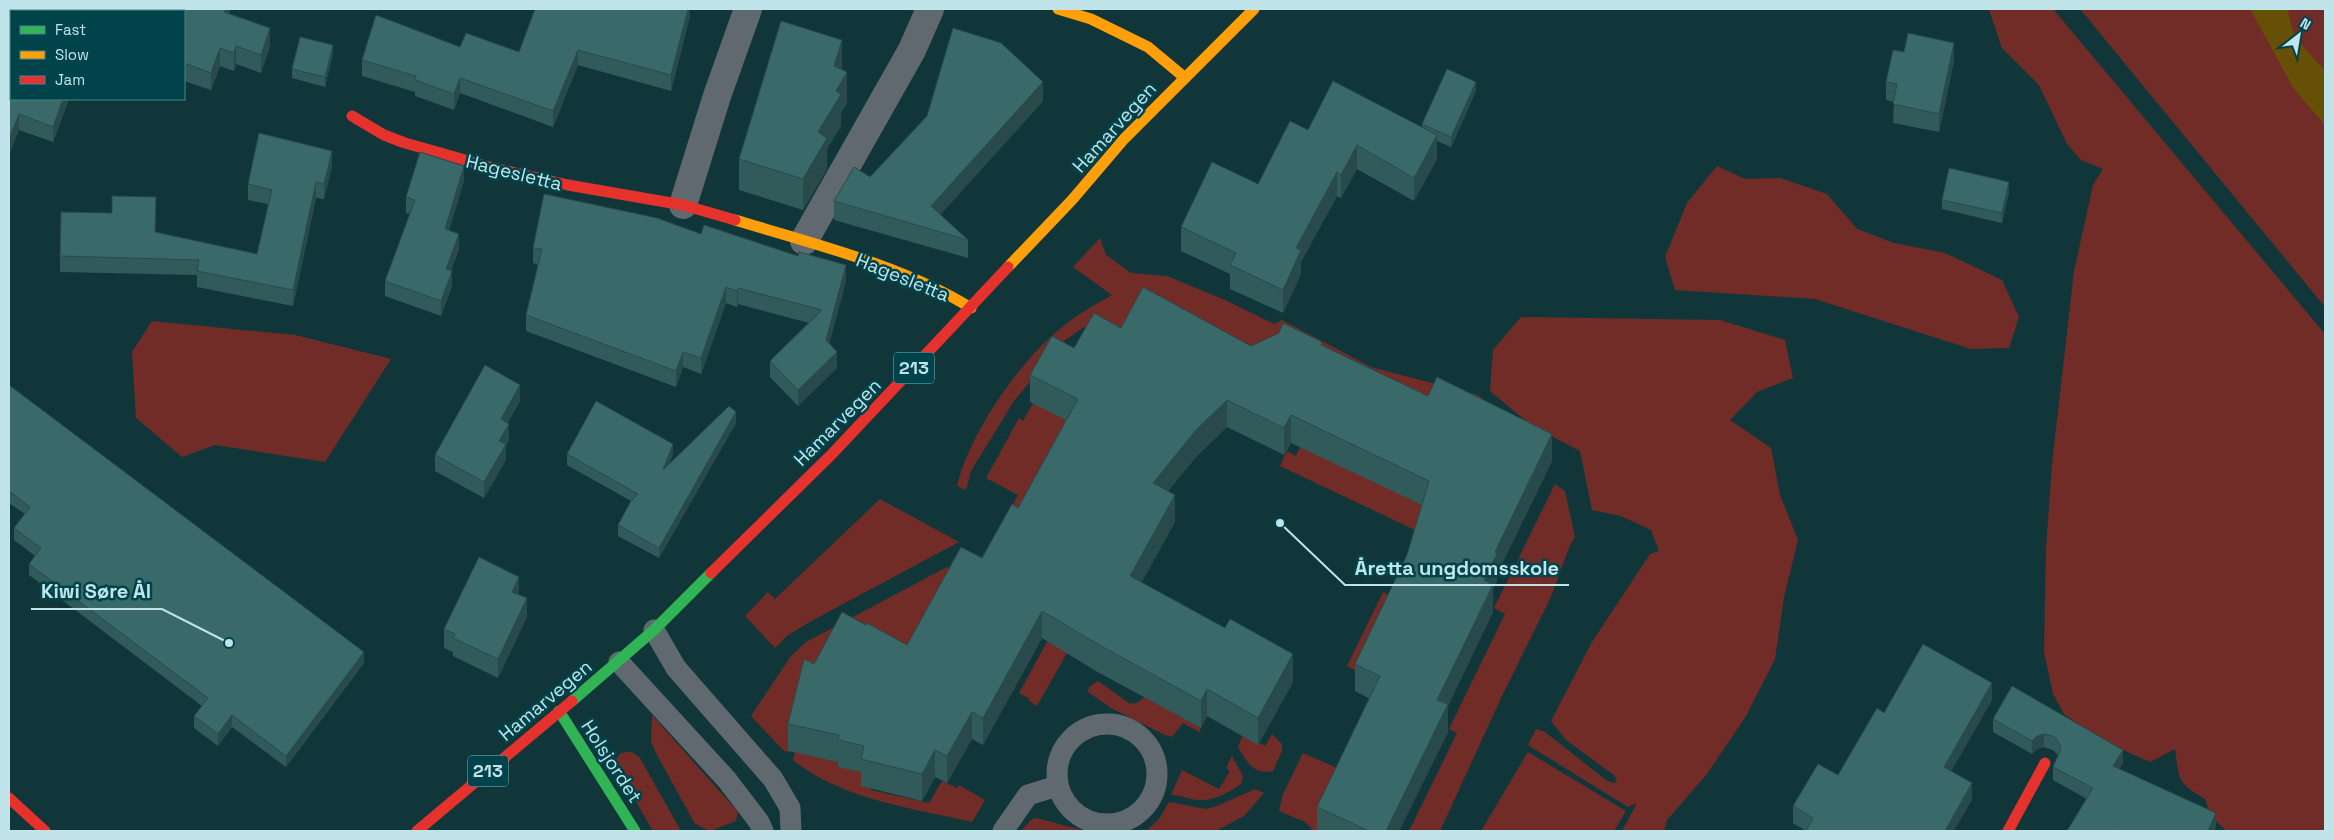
<svg xmlns="http://www.w3.org/2000/svg" width="2334" height="840" viewBox="0 0 2334 840" font-family="'Space Grotesk',sans-serif">
	<style>
		.green { fill: #722c27 }
		.water { fill: #655005 }
		.lines { fill: none; stroke-linecap: round; stroke-linejoin: round }
		.lane { stroke: #606970; stroke-width: 21 }
		.street { stroke: #606970; stroke-width: 28 }
		.fast { stroke: #30b455; stroke-width: 11 }
		.slow { stroke: #ff9f0a; stroke-width: 11 }
		.jam { stroke: #e5322d; stroke-width: 11 }
		.wall { fill: #315a5a }
		.shaded-wall { fill: #284a4a }
		.building { fill: #396969; stroke: #284a4a }
		.labels { text-anchor: middle; stroke-width: 5; stroke-linejoin: round; paint-order: stroke }
		.shield { fill: #00434b; stroke: #86b4ba; stroke-width: 1 }
		.shield-label { font-size: 18px; font-weight: bold; fill: #c0e4e9 }
		.street-label { font-size: 19px; fill: #c0e4e9; stroke: #00434b }
		.leader { fill: none; stroke: #c0e4e9; stroke-width: 2 }
		.callout-dot { fill: #c0e4e9; stroke: #00434b; stroke-width: 2 }
		.callout-label { font-size: 20px; text-anchor: middle; font-weight: bold; fill: #c0e4e9; stroke: #00434b; stroke-width: 5; stroke-linejoin: round; paint-order: stroke }
	</style>
	<rect width="100%" height="100%" fill="#11363a"/>
	<path class="green" d="M1989,9H2053L2325,334V831H2227L2211,817L2205,799C2177,783 2179,779 2175,749L2150,762L2103,741L2064,714L2053,694L2044,652L2046,549L2052,464L2074,271L2093,185L2103,169L2081,160L2067,144L2039,85L2002,48Z
		M2080,9H2325V307Z
		M1717,166L1745,179L1780,178L1827,194L1857,229L1894,243L1945,253L2002,280L2019,317L2009,348L1971,349L1815,299L1675,290L1665,257L1687,203Z
		M1100,238L1106,255L1131,273L1167,276L1225,300L1274,324L1282,320L1371,367L1478,395L1499,413L1289,370L1142,330L1098,337L1084,327L1064,341L1014,401L971,471L966,490L957,486C970,431 1024,354 1070,321C1083,311 1098,303 1112,295L1073,267Z
		M1521,317L1720,320L1785,340L1793,378L1757,392L1730,420L1771,448L1780,495L1798,540L1784,597L1775,659L1746,716L1707,774L1667,820L1664,831H1622L1637,803L1628,807L1528,745L1536,729L1545,732L1606,780L1613,783L1617,782L1615,776L1566,740L1551,721L1592,642L1650,554L1659,551L1651,530L1621,516L1592,510L1580,451L1532,426L1490,391L1493,350Z
		M152,321L295,335L391,359L325,462L215,445L182,457L136,418L132,352Z
		M1035,400L1084,426L1032,521L1010,510L1018,495L986,478L1019,418L1023,421Z
		M1303,441L1428,503L1415,530L1280,466L1287,451L1296,456Z
		M1555,484L1565,491L1575,537L1570,545L1551,597L1502,696L1440,831H1409L1457,733L1449,729L1505,614L1494,608Z
		M880,499L959,542L815,619L788,635L775,648L745,616L768,592L775,599Z
		M949,567L967,577L845,768L862,772L876,765L871,790L929,803L942,781L957,788L959,785L985,800L972,822C913,808 842,800 793,760L795,752L784,751L751,716L791,656L806,642L945,568Z
		M1383,592L1408,605L1372,679L1347,666Z
		M1080,630L1037,706L1028,700L1029,698L1019,693L1048,640Z
		M1098,681L1129,703C1137,705 1141,701 1146,695L1202,726L1199,732L1183,723L1172,737L1165,735L1111,708L1088,692L1089,687Z
		M652,715L738,812L736,821L710,831L695,824L656,753L651,741Z
		M1243,734L1265,746L1272,734L1282,744V751L1273,771C1253,775 1247,762 1238,747Z
		M626,752H632L640,758L681,831H653L631,793L616,759L620,754Z
		M1528,752L1626,811L1614,831H1481Z
		M1303,753L1353,775L1325,831H1314L1305,822L1279,811L1283,794Z
		M1232,756L1243,776L1241,784C1230,792 1213,801 1199,800C1190,800 1181,795 1171,795L1182,770L1219,789L1230,771L1226,768Z
		M1255,789L1264,793L1244,816L1216,831H1146L1159,819L1169,802L1206,809L1217,806Z
		M1037,818L1085,831H1021L1032,819Z"/>
	<path class="water" d="M2250,9H2288C2291,39 2306,49 2325,70V125L2294,89Z"/>
	<g class="lines">
		<path class="lane" d="M654,630L676,668L773,779L790,808L791,831
			M619,662L727,780L759,822L763,831
			M1057 774a50 50 0 1 1 100 0a50 50 0 1 1-100 0Z
			M1003,831L1028,795L1057,786"/>
		<path class="street" d="M683,205L717,96L748,9
			M804,241L912,50L930,9"/>
		<path class="fast" d="M572,701L654,630L711,573
			M559,711L635,831"/>
		<path class="slow" d="M1058,9L1091,19L1148,47L1184,77
			M735,220C811,243 904,266 971,308
			M1008,267L1072,200L1124,139L1254,9"/>
		<path class="jam" d="M352,116L384,135L405,143L490,167L568,185L683,205L735,220
			M711,573L832,454L1008,267
			M9,798L45,831
			M417,831L572,701
			M2008,831L2045,763"/>
	</g>
	<path class="wall" d="M9,9H97L96,11H11V19L9,18Z
		M174,9H230L229,13L270,46L261,73L236,64L234,71L220,66L211,90L184,81V11Z
		M690,9V16L671,91L578,65L553,127L460,93L454,110L415,96V92L362,76V60L460,47L519,52Z
		M333,54L325,87L292,78V69Z
		M1954,61L1939,132L1893,123L1894,102L1886,100V82Z
		M842,69L847,103L841,113V126L827,149V169L803,210L739,190V159Z
		M1476,91L1451,147L1437,141V159L1414,201L1357,169L1341,198L1337,196L1301,262V274L1283,313L1230,289V274L1181,251V227L1258,184L1308,130L1422,128V124Z
		M9,93L11,99H69L53,142L19,130L10,152H9Z
		M1043,101L940,215L968,240V258L834,220V201L870,177Z
		M332,166L324,199L316,198L293,306L197,287V275L60,272V256L112,213L156,232L257,254L268,204L248,200V184Z
		M464,181L449,230L459,249L451,271L452,286L441,316L385,296V281L410,214L406,213V197Z
		M2009,192L2002,223L1942,209V200Z
		M701,234L846,281L829,344L837,368L798,406L770,377V361L809,323L738,304L737,307L726,303L701,374L683,367L676,387L526,331V315L538,265L533,263V248Z
		M1121,328L1251,346L1322,345L1552,461L1497,574V581L1493,590V612L1448,706V732L1399,831H1317V807L1370,699L1355,691V664L1407,555L1422,505L1291,443L1284,455L1227,427L1196,457L1168,491L1175,522L1141,583L1293,682L1258,745L1207,716L1201,728L1094,670L1042,638L983,745L972,739L947,783L935,777L922,801L861,786V772L838,767V762L788,751V724L814,664L866,625L907,645L982,558L1018,508L1066,420L1030,402V375L1074,348Z
		M9,385L364,663L286,767L232,727L218,746L194,728V716L202,706L29,575V564L35,556L14,540V528L25,514L9,503Z
		M520,401L507,423L509,440L506,446V460L484,498L435,471V455Z
		M736,423L659,558L618,536V525L631,501L567,465V454H673L669,464Z
		M519,595L527,617L498,678L453,656V652L444,648V629Z
		M2012,686L2123,763L2119,769L2216,826L2214,831H2067L2087,799L2053,780V767L2058,755L2053,750L2044,747L2037,749L2032,754L1993,732V719Z
		M1992,700L1951,771L1972,800L1806,831L1793,823V806L1838,775L1884,713Z"/>
	<path class="shaded-wall" d="M91,9H97L96,11H90Z
		M225,9H230L224,29V12Z
		M688,9H690V16L671,91V75Z
		M270,28V46L261,73V55Z
		M842,40V71L847,72V103L841,113V126L827,149V169L803,210V179L818,132L834,66Z
		M1954,43V61L1939,132V114Z
		M333,45V54L325,87V77Z
		M236,46V64L234,71V53Z
		M220,48V66L211,90V73Z
		M578,50V65L553,127V111Z
		M460,78V93L454,110V94Z
		M1043,82V101L931,225V206Z
		M1476,82V91L1451,147V137Z
		M63,99H69L53,142V127Z
		M19,114V130L10,152V137Z
		M1437,135V159L1414,201V178Z
		M1357,145V169L1341,198V175Z
		M332,151V166L324,199V184Z
		M464,166V181L445,244V229Z
		M1337,172V196L1301,262V274L1283,313V290L1296,248Z
		M316,182V198L293,306V290Z
		M2009,182V192L2002,223V213Z
		M459,234V249L446,284V269Z
		M846,265V281L826,356V340Z
		M452,271V286L441,316V301Z
		M726,287V303L701,374V358Z
		M738,288V304L737,307V291Z
		M683,352V367L676,387V371Z
		M837,352V368L798,406V390Z
		M520,385V401L501,435V419Z
		M1227,400V427L1196,457L1153,510V483L1196,430Z
		M736,412V423L659,558V548Z
		M1291,415V443L1284,455V428Z
		M509,424V440L506,446V460L484,498V482L499,441Z
		M1552,434V461L1497,574V581L1493,590V612L1448,706V732L1399,831H1386L1495,552Z
		M673,444V454L663,481V470Z
		M1175,495V522L1130,604V576Z
		M519,577V595L512,592Z
		M527,598V617L498,678V659Z
		M1042,611V638L983,745V718Z
		M364,652V663L286,767V756Z
		M1293,654V682L1258,745V718Z
		M1992,683V700L1944,784V767Z
		M1207,689V716L1201,728V701Z
		M972,712V739L947,783V756Z
		M232,715V727L218,746V734Z
		M2044,734V747L2037,749L2032,754V741L2037,736Z
		M935,750V777L922,801V774Z
		M2123,750V763L2113,780V766Z
		M1972,783V800L1954,831H1945Z
		M2216,813V826L2214,831H2208Z"/>
	<path class="building" d="M25,9H91L90,11H31Z
		M174,9H225L224,12L270,28L261,55L236,46L234,53L220,48L211,73L184,63V11H173Z
		M535,9H688L671,75L578,50L553,111L460,78L454,94L415,80L416,76L362,60L376,15L460,47L466,33L519,52Z
		M781,21L842,40L834,66L847,72L836,91L841,94L818,132L827,138L803,179L739,159Z
		M953,28L1001,43L1043,82L931,206L968,240L834,201L854,167L870,177L927,116Z
		M1908,33L1954,43L1939,114L1893,104L1897,84L1886,82L1893,50L1904,52Z
		M300,37L333,45L325,77L292,69Z
		M1447,69L1476,82L1451,137L1422,124Z
		M1333,81L1437,135L1414,178L1357,145L1341,175L1337,172L1296,248L1301,250L1283,290L1230,265L1236,253L1181,227L1212,162L1258,184L1290,121L1308,130Z
		M9,93L11,94V99H63L53,127L19,114L10,137L9,136Z
		M259,133L332,151L324,184L316,182L293,290L197,271L199,260L60,256L61,212L112,213V196L156,197L155,232L257,254L272,190L248,184Z
		M420,152L464,166L445,229L459,234L446,269L452,271L441,301L385,281L415,200L406,197Z
		M1949,168L2009,182L2002,213L1942,200Z
		M544,194L657,218L701,234L704,225L798,256L799,252L846,265L826,340L837,352L798,390L770,361L822,310L738,288L737,291L726,287L701,358L683,352L676,371L526,315L542,249L533,248Z
		M1143,287L1251,346L1279,333L1283,323L1322,342L1321,345L1428,396L1437,377L1552,434L1495,552L1497,554L1484,580L1493,585L1437,700L1448,704L1386,831H1369L1317,807L1380,676L1355,664L1407,555L1429,481L1291,415L1284,428L1227,400L1196,430L1153,483L1175,495L1130,576L1225,628L1230,619L1293,654L1258,718L1207,689L1201,701L1094,642L1042,611L983,718L972,712L947,756L935,750L922,774L861,759L864,746L838,740L839,735L788,724L804,659L814,664L842,612L866,625L867,623L907,645L961,547L982,558L1012,504L1018,508L1078,399L1030,375L1052,336L1074,348L1094,313L1121,328Z
		M485,365L520,385L501,419L509,424L499,441L506,444L484,482L435,455Z
		M9,385L364,652L286,756L232,715L218,734L194,716L208,698L29,564L41,548L14,528L30,507L9,491Z
		M596,401L673,444L663,470L729,406L736,412L659,548L618,525L631,501L638,494L567,454Z
		M479,557L519,577L512,592L527,598L498,659L453,638L455,634L444,629Z
		M1923,644L1992,683L1944,767L1972,783L1945,831H1806L1813,818L1793,806L1818,764L1838,775L1877,708L1884,713Z
		M2012,686L2123,750L2113,766L2216,813L2208,831H2117L2115,830V831H2067L2093,788L2053,767L2061,749L2058,741L2053,736L2044,734L2037,736L2032,741L1993,719Z"/>
	<g class="labels">
		<g class="shield">
			<rect x="894" y="352.5" width="40" height="31" rx="4"/>
			<rect x="468" y="755.5" width="40" height="31" rx="4"/>
		</g>
		<g class="shield-label">
			<text x="914" y="374">213</text>
			<text x="488" y="777">213</text>
		</g>
		<g class="street-label">
			<text transform="translate(1114 127) rotate(-48)" y="7">Hamarvegen</text>
			<text transform="translate(514 172) rotate(14)" y="7">Hagesletta</text>
			<text transform="translate(903 277) rotate(22)" y="7">Hagesletta</text>
			<text transform="translate(837 422) rotate(-45)" y="7">Hamarvegen</text>
			<text transform="translate(545 700) rotate(-40)" y="7">Hamarvegen</text>
			<text transform="translate(612 761) rotate(57)" y="7">Holsjordet</text>
		</g>
	</g>
	<path class="leader" d="M1280 523L1345 585H1569M229 643L162 609H31"/>
	<g class="callout-dot">
		<circle cx="1280" cy="523" r="5"/>
		<circle cx="229" cy="643" r="5"/>
	</g>
	<g class="callout-label">
		<text x="1457" y="575">Åretta ungdomsskole</text>
		<text x="96" y="598">Kiwi Søre Ål</text>
	</g>
	<rect width="2334" height="840" fill="none" stroke="#c0e4e9" stroke-width="20"/>
	<rect x="10" y="10" width="175" height="90" fill="#00434b" stroke="#4d838a"/>
	<rect x="20" y="26" width="25" height="8" fill="#30b455" stroke="#4d838a"/>
	<text x="55" y="35" font-size="15" fill="#c0e4e9">Fast</text>
	<rect x="20" y="51" width="25" height="8" fill="#ff9f0a" stroke="#4d838a"/>
	<text x="55" y="60" font-size="15" fill="#c0e4e9">Slow</text>
	<rect x="20" y="76" width="25" height="8" fill="#e5322d" stroke="#4d838a"/>
	<text x="55" y="85" font-size="15" fill="#c0e4e9">Jam</text>
	<g transform="translate(2299 35) rotate(31)" stroke="#00434b" stroke-width="4" paint-order="stroke">
	<path d="M0-4L9 19L0 12L-9 19Z" fill="#c0e4e9"/>
	<text y="-8" font-size="14" font-weight="bold" text-anchor="middle" fill="#c0e4e9">N</text>
	</g>
</svg>
